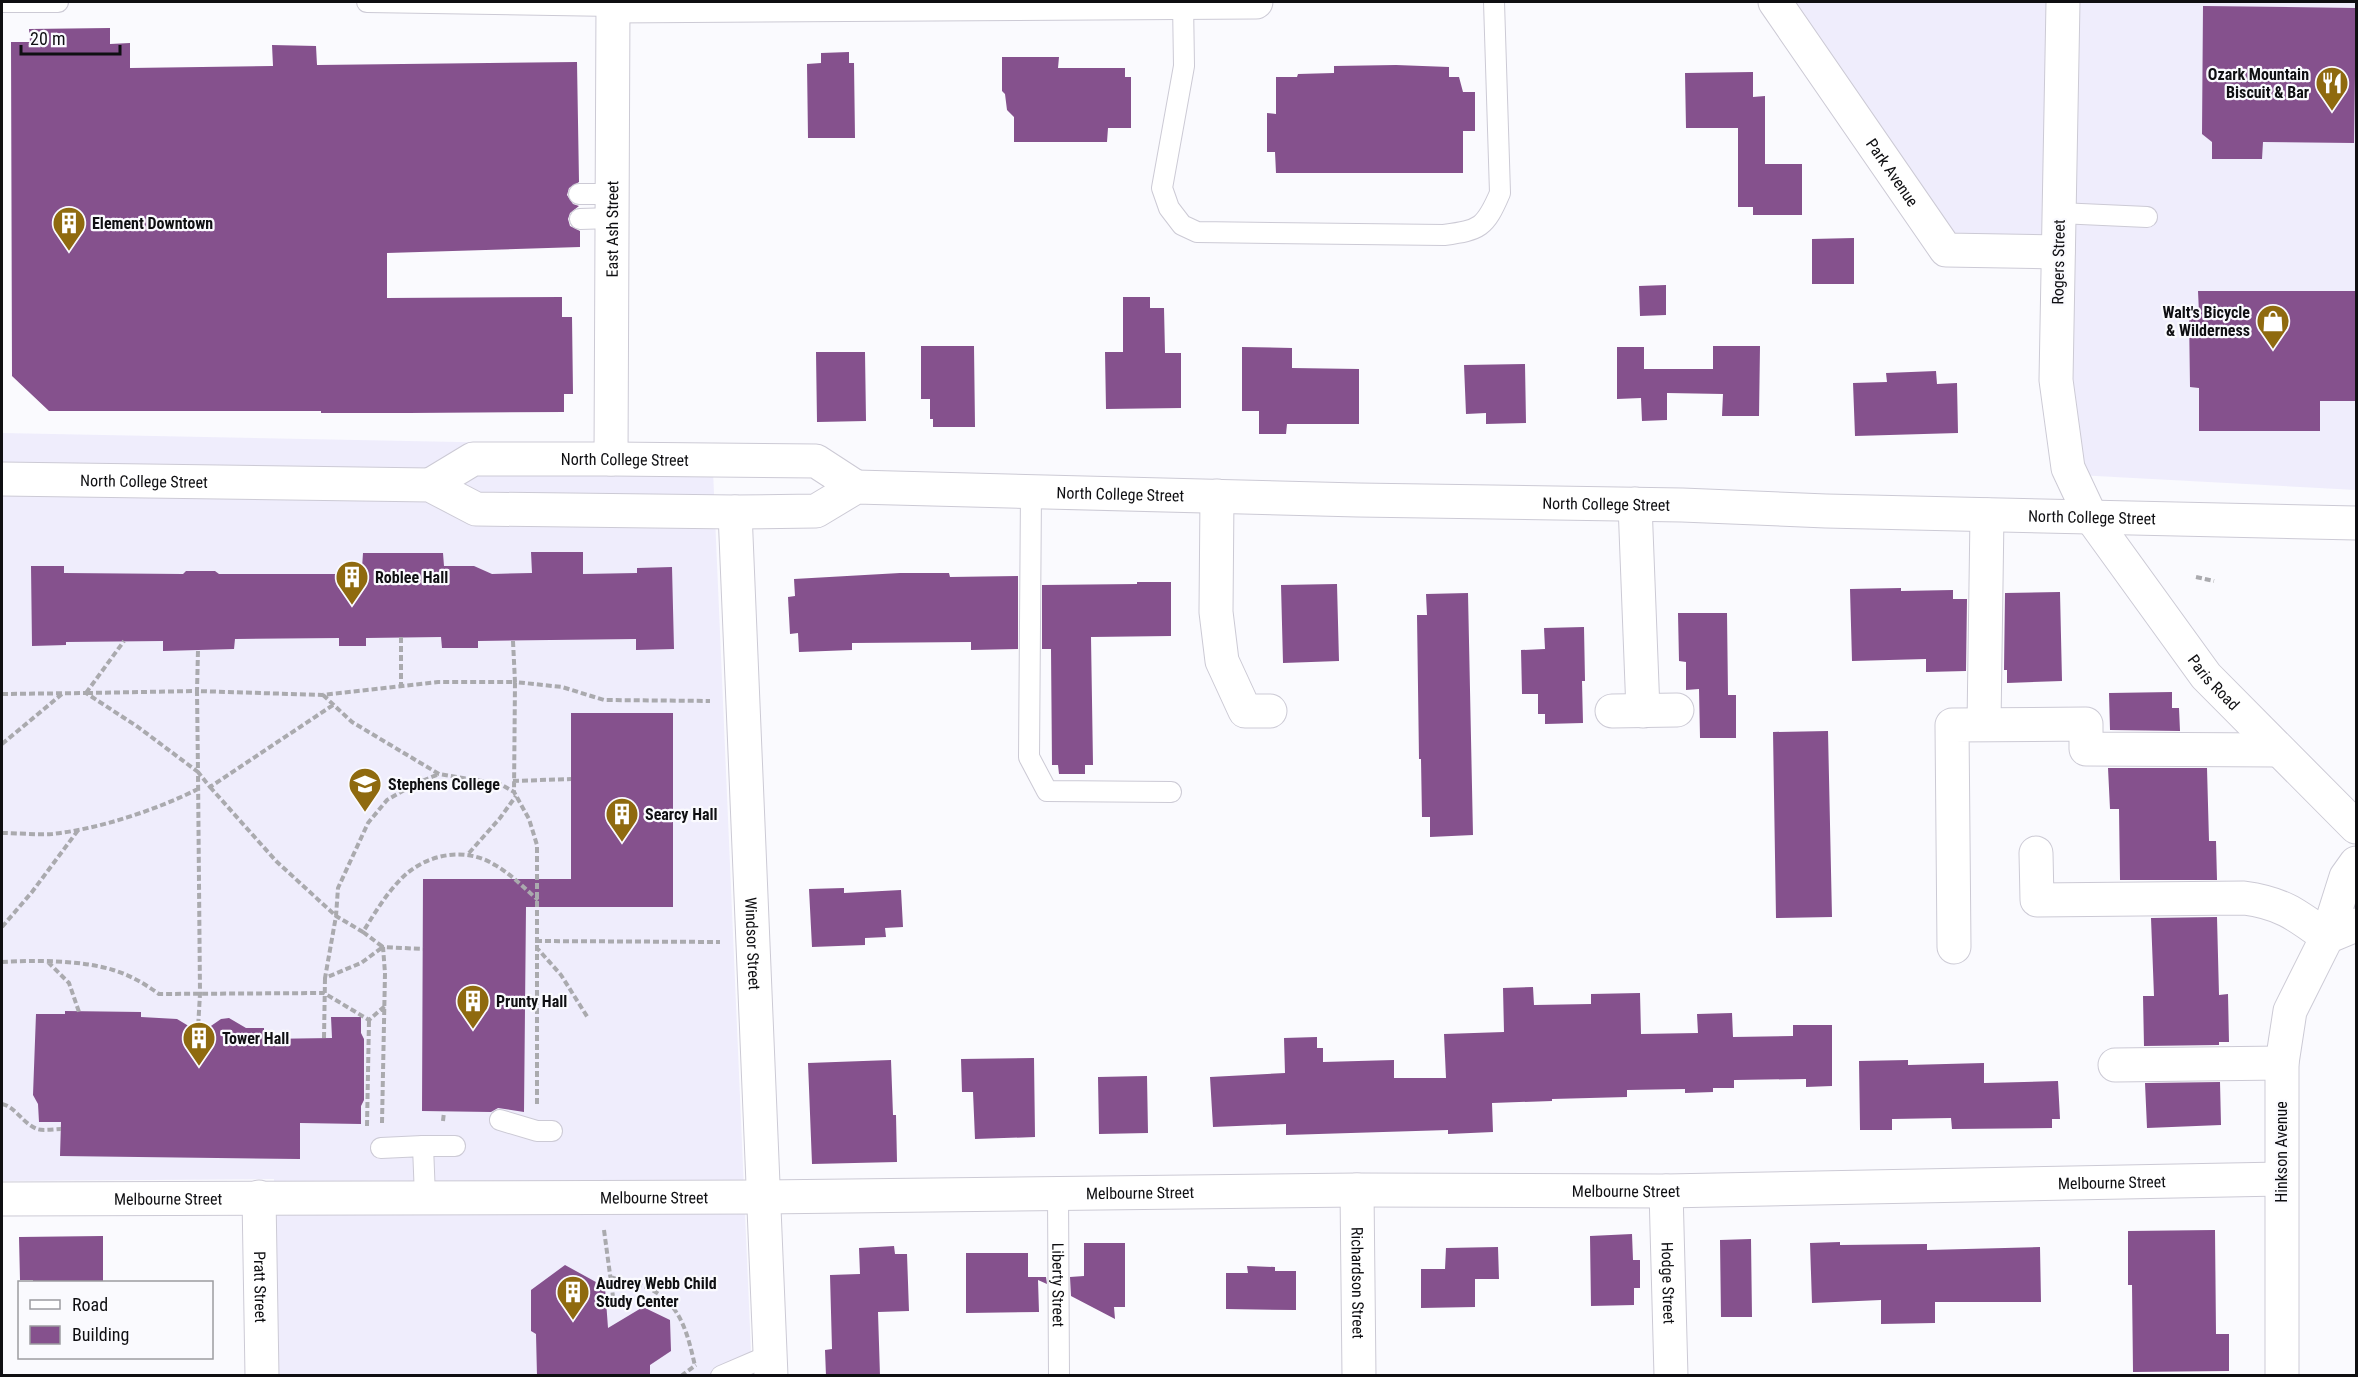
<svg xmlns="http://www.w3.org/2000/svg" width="2358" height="1377" viewBox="0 0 2358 1377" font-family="'Roboto Condensed',sans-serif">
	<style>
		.built { fill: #efedfc }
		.building { fill: #85518d }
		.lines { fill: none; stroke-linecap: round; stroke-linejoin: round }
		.service-casing { stroke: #cccad5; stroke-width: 22 }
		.minor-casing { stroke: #cccad5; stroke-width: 35 }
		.tertiary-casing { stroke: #cccad5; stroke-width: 35 }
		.secondary-casing { stroke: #cccad5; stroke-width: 35 }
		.path { stroke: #aaaaae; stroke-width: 4; stroke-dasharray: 6 3; stroke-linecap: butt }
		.service { stroke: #fff; stroke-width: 20 }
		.minor { stroke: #fff; stroke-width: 33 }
		.tertiary { stroke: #fff; stroke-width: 33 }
		.secondary { stroke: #fff; stroke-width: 33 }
		.labels { text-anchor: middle; stroke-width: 4.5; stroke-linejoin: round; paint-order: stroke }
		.poi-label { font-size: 16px; font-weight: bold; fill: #0f0f12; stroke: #fafafe; text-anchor: start }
		.street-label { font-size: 16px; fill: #0f0f12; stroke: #fafafe }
	</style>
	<rect width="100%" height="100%" fill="#fafafe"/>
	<path class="built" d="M1781,2H2356V490L2077,475L2060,251L1947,248Z
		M2,433L712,447L752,1375H279L274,1179L2,1181Z"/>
	<path class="building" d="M2203,6L2356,8L2354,143L2263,142L2262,159H2212V142L2202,134Z
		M110,28V44L130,43V68L273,66L272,45L316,46L317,65L577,62L579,182L569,188L567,195L573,204L579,206L570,213L568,219L570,226L580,231V247L387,253V298L562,297V317H572L573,394H564V412L408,413H321V411H49L12,376L11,42H30L29,29Z
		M849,52V63H854L855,138H808L807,64L821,63V53Z
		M1002,57H1059L1058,68H1125V77H1131V128H1108L1107,142H1014V117L1007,110L1005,94L1002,91Z
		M1396,65L1449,67V77H1459L1463,92H1475V131H1463V173H1276L1275,152H1267V113L1276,114V77H1297L1298,74L1334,73V66Z
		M1753,72V97L1765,96V164H1802V215H1753V207H1738V128H1686L1685,73Z
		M1854,238V284H1812V239Z
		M1666,285V315L1640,316L1639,286Z
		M2198,291H2356V401H2320V431H2199V388L2190,387L2189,313H2199Z
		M1123,297H1150V308H1164L1165,353H1181V408L1106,409L1105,352H1123Z
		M921,346H974L975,427H933V419H930V399H921Z
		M1713,346H1760L1759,416H1722L1723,394L1667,393V420L1642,421L1641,398L1617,399V347H1644V369H1713Z
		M1242,347L1292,348V368L1359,369V424H1287L1286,434H1259V411H1242Z
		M816,352H865L866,421L817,422Z
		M1525,364L1526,423L1486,424V413L1466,414L1464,365Z
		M1936,371L1937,384L1957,383L1958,433L1855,436L1853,383L1887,382L1886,373Z
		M531,552H583V574L637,573V568L672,567L674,649L636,650V639L478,641V648H442L441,637L366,638V646H339V638L235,639L234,649L163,651V641L66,642V645L32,646L31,566H64V573L183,574L186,571H215L219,574H337L362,568L363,553H443L444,566H474L492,574L532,573Z
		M900,573H949L950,577L1018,576V649L971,650V642L852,643V650L799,652L798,633L790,634L788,597L795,596L794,579Z
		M1137,582H1171V636L1091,637L1093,765H1085V774H1059L1058,765H1052L1051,649H1042V585L1137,584Z
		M1337,584L1339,661L1283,663L1281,585Z
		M1901,588V591L1953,590V599H1967L1966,671L1926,672V659L1852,661L1850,589Z
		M2060,592L2062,681L2007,683V670H2004L2005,593Z
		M1468,593L1473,835L1430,837V817H1422L1421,759H1419L1417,615H1427L1426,594Z
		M1678,613H1727L1728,695H1736V738H1700L1699,689L1686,690V662L1679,661Z
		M1584,627L1585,681H1582L1583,723L1545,724V714H1538V694H1522L1521,650L1545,649L1544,628Z
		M2172,692V708H2179L2180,731L2110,730L2109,693Z
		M571,713H673V907H526L524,1112L498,1108L491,1112L422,1111L423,879H571Z
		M1828,731L1832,917L1776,918L1773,732Z
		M2108,768H2207L2209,841H2216L2217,880H2120L2119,809H2110Z
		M844,888V893L901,890L903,927L885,928L886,937L865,938V945L812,947L809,889Z
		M2217,917L2219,995L2228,994L2229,1042H2219V1045L2144,1046L2143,996H2154L2151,918Z
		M1533,987L1534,1005L1591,1004V994L1640,993L1641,1034L1698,1033L1697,1014L1732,1013L1733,1037L1793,1036V1025H1832V1086L1806,1087V1079L1734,1080V1088H1713V1092L1685,1093V1089L1627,1090V1097L1552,1099V1101L1492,1103L1493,1132L1448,1134V1130L1286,1135V1124L1213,1127L1210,1077L1285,1073L1284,1038L1317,1037V1048H1323V1062L1394,1060V1078H1446L1444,1034L1504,1032L1503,988Z
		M65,1011L141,1012V1017L177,1019L192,1028H208L221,1019L229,1018L246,1028H264V1039L332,1038L331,1017H361V1033L364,1039V1100L361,1106V1124L300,1123V1159L60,1156L61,1122H39L38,1104L33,1095L36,1014H65Z
		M1034,1058L1035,1137L975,1139L973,1092H962L961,1059Z
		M891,1060L893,1115H896L897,1162L812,1164L808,1063Z
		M1908,1060V1065L1984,1063V1083L2058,1081L2060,1119H2052V1128L1952,1129L1951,1118L1892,1119V1130H1860L1859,1061Z
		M1147,1076L1148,1133L1099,1134L1098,1077Z
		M2220,1082L2221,1125L2147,1128L2145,1083Z
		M2215,1230L2216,1334H2229V1371L2133,1372L2132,1285H2128V1231Z
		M1632,1234L1633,1260H1640V1288H1634V1305L1591,1306L1590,1236Z
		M103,1236V1282H33V1280H20L19,1237Z
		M1751,1239L1752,1317H1721L1720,1240Z
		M1840,1242V1245L1927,1244V1250L2040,1247L2041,1302H1935V1323L1881,1324V1300L1812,1303L1810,1243Z
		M1084,1243H1125V1307H1114L1115,1319L1071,1296L1070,1277L1084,1276Z
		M894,1246L895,1254H907L909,1311L878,1312L880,1376H826L825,1350L832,1349L830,1275L860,1274L859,1248Z
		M1498,1247L1499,1279H1475V1307L1421,1308V1269H1445L1446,1248Z
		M966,1253H1028V1277H1046L1047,1284L1038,1280L1039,1312L966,1313Z
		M565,1265L605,1287L608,1328L643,1307L670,1320L671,1351L650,1365V1376H537L536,1334L531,1331V1290Z
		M1247,1266L1275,1267V1271H1296V1310L1226,1309V1273H1248Z"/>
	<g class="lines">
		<g class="service-casing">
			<g id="service">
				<path d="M2,2H58"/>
				<path d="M367,2L613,6"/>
				<path d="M1183,2L1184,66L1162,188L1169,208L1182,225L1197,232L1444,235C1480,230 1485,228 1500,193L1494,2"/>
				<path d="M579,194H612"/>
				<path d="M2059,213L2147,217"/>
				<path d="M580,219L612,218"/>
				<path d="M1031,491L1029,757L1047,791L1171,792"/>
				<path d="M500,1120L537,1131H552"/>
				<path d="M423,1146H455"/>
				<path d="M381,1148L423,1146L425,1197"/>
				<path id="s1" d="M1058,1193L1059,1376"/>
				<path d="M721,1376L770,1355"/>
			</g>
		</g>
		<g class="minor-casing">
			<g id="minor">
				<path id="s2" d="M1775,2L1946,250L2058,252"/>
				<path d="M613,6L1256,2"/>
				<path id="s3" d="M611,459L613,2"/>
				<path d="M1217,496L1216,612L1222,661L1245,711H1270"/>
				<path d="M1635,504L1643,711"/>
				<path id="s4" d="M735,512L771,1376"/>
				<path d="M1612,711L1677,710"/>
				<path d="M1984,724L1987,515"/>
				<path d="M2036,853L2037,900L2244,898C2282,903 2297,915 2327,937L2346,877L2356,863"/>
				<path d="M1954,947L1952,725L2086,724V749L2278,750"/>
				<path d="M2115,1065L2282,1063"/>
				<path id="s5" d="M1357,1190L1359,1376"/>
				<path id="s6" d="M1666,1191L1671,1376"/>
				<path id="s7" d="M259,1197L262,1376"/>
				<path id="s8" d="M2,1199L763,1197L1357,1190L1666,1191L2281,1179"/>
				<path d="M2282,1376V1063L2290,1011L2327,937L2356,925"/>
			</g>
		</g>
		<g class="tertiary-casing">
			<path id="tertiary" d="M2063,2L2056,380L2068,468L2091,517"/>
		</g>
		<g class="secondary-casing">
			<g id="secondary">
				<path id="s9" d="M2,479L430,485L476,509L735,512L816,511L856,487L1358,500L1682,505L1826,511L2356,523"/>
				<path id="s10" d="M430,485L473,459H611L816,461L856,487"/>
				<path id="s11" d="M2091,517L2206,676L2356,827"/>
			</g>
		</g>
		<path class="path" d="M2196,577L2214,581
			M401,637V686
			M513,641L515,682L562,687L604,700L710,701
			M86,693L124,641
			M87,693L197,691L198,650
			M2,694L86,693L138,727L198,772L200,994L198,1028
			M323,695L352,722L439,774L500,784L514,792L529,819L537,845V948L561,975L588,1018
			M333,705L210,787L198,772L197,691L322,695L438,682H515L514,792
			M2,744L62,694
			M513,781L571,779
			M210,787L276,861L336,916L338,888L368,823L387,800L415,784L439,774
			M2,833C18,833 36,835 52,834C99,829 156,810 198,789
			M469,853L500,818L516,796
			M2,927L32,892L79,829
			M363,932L383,947L361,963L325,978L336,916L363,932C374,914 386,894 401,879C425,854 465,846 495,865C511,874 524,888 538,900
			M2,962C36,960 81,960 113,970C130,975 145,984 159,994L324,993L369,1020L385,1006
			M48,962L69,983L79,1012
			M324,1038L325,978
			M2,1104C16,1107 22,1123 37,1129C43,1131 54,1129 61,1129
			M537,1104V941L720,942
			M443,1121L444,1112
			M382,1123L385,973L383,947L423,949
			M367,1126L369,1020
			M604,1230L614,1304
			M610,1277C623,1281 638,1283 650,1289C681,1304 688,1335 695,1366
			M681,1376L696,1365"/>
		<use href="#service" class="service"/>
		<use href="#minor" class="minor"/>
		<use href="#tertiary" class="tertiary"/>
		<use href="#secondary" class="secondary"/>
	</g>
	<defs>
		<g id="restaurant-pin" transform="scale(1.725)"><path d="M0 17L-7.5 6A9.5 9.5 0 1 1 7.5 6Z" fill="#8f6a0f" stroke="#fafafe"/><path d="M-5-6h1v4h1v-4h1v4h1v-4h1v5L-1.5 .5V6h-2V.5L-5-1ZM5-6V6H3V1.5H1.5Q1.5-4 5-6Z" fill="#fff"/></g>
		<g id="building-pin" transform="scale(1.725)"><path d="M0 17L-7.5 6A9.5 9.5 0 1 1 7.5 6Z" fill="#8f6a0f" stroke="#fafafe"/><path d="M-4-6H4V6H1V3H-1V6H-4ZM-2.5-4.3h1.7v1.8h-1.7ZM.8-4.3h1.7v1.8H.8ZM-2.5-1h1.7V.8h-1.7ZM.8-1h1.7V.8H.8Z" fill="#fff"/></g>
		<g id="shop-pin" transform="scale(1.725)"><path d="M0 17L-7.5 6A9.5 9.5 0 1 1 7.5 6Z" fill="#8f6a0f" stroke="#fafafe"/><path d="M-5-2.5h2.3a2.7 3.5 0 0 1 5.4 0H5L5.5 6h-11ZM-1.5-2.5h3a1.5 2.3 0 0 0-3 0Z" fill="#fff"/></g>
		<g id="university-pin" transform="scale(1.725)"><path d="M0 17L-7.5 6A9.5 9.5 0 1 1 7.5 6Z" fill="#8f6a0f" stroke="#fafafe"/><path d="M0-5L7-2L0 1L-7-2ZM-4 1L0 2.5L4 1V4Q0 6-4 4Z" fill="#fff"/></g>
	</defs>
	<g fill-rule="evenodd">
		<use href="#restaurant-pin" x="2332" y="83"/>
		<use href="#building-pin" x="69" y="223"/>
		<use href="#shop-pin" x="2273" y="321"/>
		<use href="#building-pin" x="352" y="577"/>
		<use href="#university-pin" x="365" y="784"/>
		<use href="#building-pin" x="622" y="814"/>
		<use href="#building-pin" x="473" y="1001"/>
		<use href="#building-pin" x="199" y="1038"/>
		<use href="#building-pin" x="573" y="1292"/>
	</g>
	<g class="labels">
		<g class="poi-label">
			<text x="2309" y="80" text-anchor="end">Ozark Mountain<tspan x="2309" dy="18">Biscuit &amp; Bar</tspan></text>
			<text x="92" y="229">Element Downtown</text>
			<text x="2250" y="318" text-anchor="end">Walt's Bicycle<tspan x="2250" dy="18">&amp; Wilderness</tspan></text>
			<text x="375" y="583">Roblee Hall</text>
			<text x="388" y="790">Stephens College</text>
			<text x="645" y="820">Searcy Hall</text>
			<text x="496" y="1007">Prunty Hall</text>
			<text x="222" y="1044">Tower Hall</text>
			<text x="596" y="1289">Audrey Webb Child<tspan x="596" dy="18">Study Center</tspan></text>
		</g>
		<g class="street-label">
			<text dy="6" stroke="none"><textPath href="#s2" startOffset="207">Park Avenue</textPath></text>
			<text dy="6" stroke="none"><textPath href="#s3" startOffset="230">East Ash Street</textPath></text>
			<text transform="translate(2058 262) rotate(-89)" y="6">Rogers Street</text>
			<text dy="6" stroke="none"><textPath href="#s10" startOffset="202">North College Street</textPath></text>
			<text dy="6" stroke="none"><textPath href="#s9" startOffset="142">North College Street</textPath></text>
			<text dy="6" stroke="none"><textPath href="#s9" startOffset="1131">North College Street</textPath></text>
			<text dy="6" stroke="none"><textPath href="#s9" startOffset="1617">North College Street</textPath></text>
			<text dy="6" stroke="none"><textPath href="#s9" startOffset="2103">North College Street</textPath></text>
			<text dy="6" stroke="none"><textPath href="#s11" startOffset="206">Paris Road</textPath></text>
			<text dy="6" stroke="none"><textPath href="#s4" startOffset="432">Windsor Street</textPath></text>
			<text transform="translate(2281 1152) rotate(-90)" y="6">Hinkson Avenue</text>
			<text dy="6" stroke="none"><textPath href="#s8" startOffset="2110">Melbourne Street</textPath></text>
			<text dy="6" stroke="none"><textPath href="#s8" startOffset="1624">Melbourne Street</textPath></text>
			<text dy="6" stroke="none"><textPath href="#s8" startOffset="1138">Melbourne Street</textPath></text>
			<text dy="6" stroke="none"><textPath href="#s8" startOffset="652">Melbourne Street</textPath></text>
			<text dy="6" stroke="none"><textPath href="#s8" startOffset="166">Melbourne Street</textPath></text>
			<text dy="6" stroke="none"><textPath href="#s5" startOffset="93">Richardson Street</textPath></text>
			<text dy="6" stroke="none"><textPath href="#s6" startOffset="92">Hodge Street</textPath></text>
			<text dy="6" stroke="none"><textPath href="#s1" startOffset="92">Liberty Street</textPath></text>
			<text dy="6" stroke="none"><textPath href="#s7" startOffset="90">Pratt Street</textPath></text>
		</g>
	</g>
	<rect width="2358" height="1377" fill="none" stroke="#0f0f12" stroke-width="6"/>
	<rect x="18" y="1281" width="195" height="78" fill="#fafafe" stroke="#9c9ca0" stroke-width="1.5"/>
	<rect x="30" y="1300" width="30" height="9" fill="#ffffff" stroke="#9c9ca0" stroke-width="1.5"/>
	<text x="72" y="1311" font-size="18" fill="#0f0f12">Road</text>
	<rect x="30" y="1326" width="30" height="18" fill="#85518d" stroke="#9c9ca0" stroke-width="1.5"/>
	<text x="72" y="1341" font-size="18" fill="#0f0f12">Building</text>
	<path d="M21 45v9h99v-9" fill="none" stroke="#0f0f12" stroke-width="3"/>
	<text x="30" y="45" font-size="18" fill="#0f0f12" stroke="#fafafe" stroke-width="4.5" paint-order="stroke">20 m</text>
</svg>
